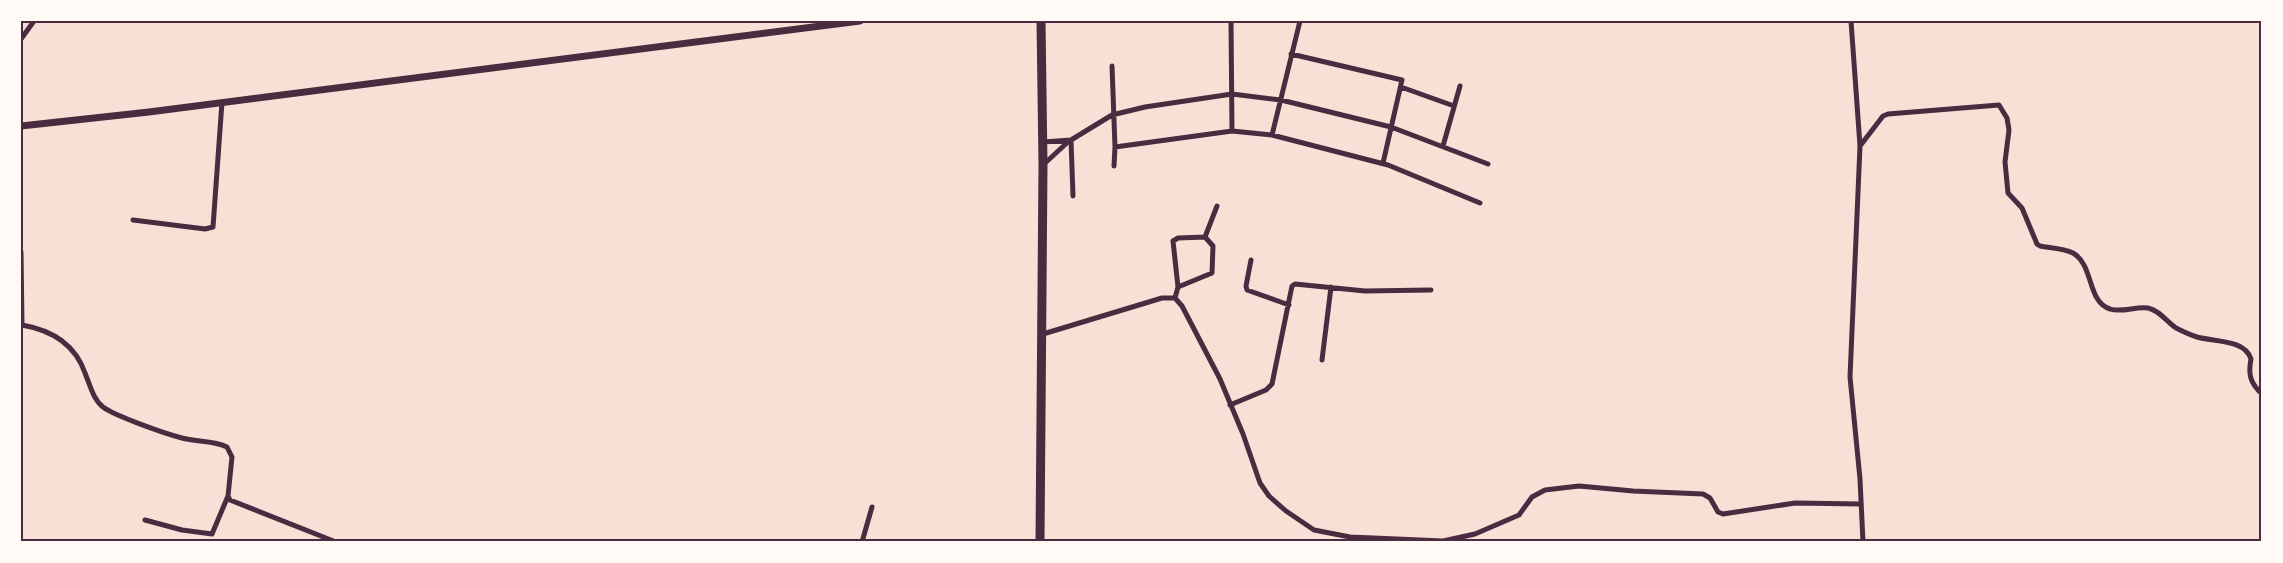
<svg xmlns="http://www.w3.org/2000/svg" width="2283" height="563" viewBox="0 0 2283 563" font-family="'Public Sans',sans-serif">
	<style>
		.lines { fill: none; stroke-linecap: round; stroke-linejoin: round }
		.minor { stroke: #4a2c40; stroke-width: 5 }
		.tertiary { stroke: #4a2c40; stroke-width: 7 }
		.primary { stroke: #4a2c40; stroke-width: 9 }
		.neatline { fill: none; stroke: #4a2c40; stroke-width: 2 }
	</style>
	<rect width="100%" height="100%" fill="#f7e1d7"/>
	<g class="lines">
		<path class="minor" d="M1231,21L1232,131
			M1851,21L1860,146L1850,377L1860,479L1863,542
			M21,39L34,21
			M1291,54L1402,80L1383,163
			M1112,66L1115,147L1232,131L1272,135L1388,165L1480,203
			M1401,87L1454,106
			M1272,135L1300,21
			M1071,140L1073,196
			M1043,142L1071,140L1112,115L1145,107L1232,94L1281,100L1391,127L1488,164
			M1443,146L1460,86
			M1860,146L1883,116L1888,114L1999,105L2007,118L2009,130L2005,162L2008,193L2022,208L2037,244L2040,246C2051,248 2063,248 2073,253C2094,265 2087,302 2110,309C2122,313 2136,306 2148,308C2159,310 2167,322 2176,328C2182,331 2190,335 2197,337C2214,342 2245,339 2251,359C2248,374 2250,383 2262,394
			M1044,164L1069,141
			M1114,166L1115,147
			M133,220L205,229L213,227L222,102
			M1205,237L1217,206
			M21,252L22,325C51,330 75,344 85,373C90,385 93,399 103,407C115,416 166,434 182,438C196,442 214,440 227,447L232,457L228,496L230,500L336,542
			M1251,260L1246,286L1247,290L1289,305
			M1175,298L1178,287L1173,241L1178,238L1205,237L1213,246L1212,273L1178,287
			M1043,334L1162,298H1175L1182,306L1220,379L1243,434L1260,483L1269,496L1286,511L1314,530L1350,537L1443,541L1475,534L1519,515L1532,497L1545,490L1579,486L1633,491L1703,494L1710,498L1718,512L1723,514L1795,503L1861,504
			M1322,360L1331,287
			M1230,405L1266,390L1272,384L1292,286L1295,284L1365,291L1431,290
			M145,520L182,530L212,534L228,496
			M862,542L872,507"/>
		<path class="tertiary" d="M21,126L149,112L860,21"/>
		<path class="primary" d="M1040,542L1043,165L1041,21"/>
	</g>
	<rect width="2283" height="563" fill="none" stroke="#fffaf5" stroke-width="45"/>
	<rect x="22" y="22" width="2238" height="518" class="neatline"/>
</svg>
